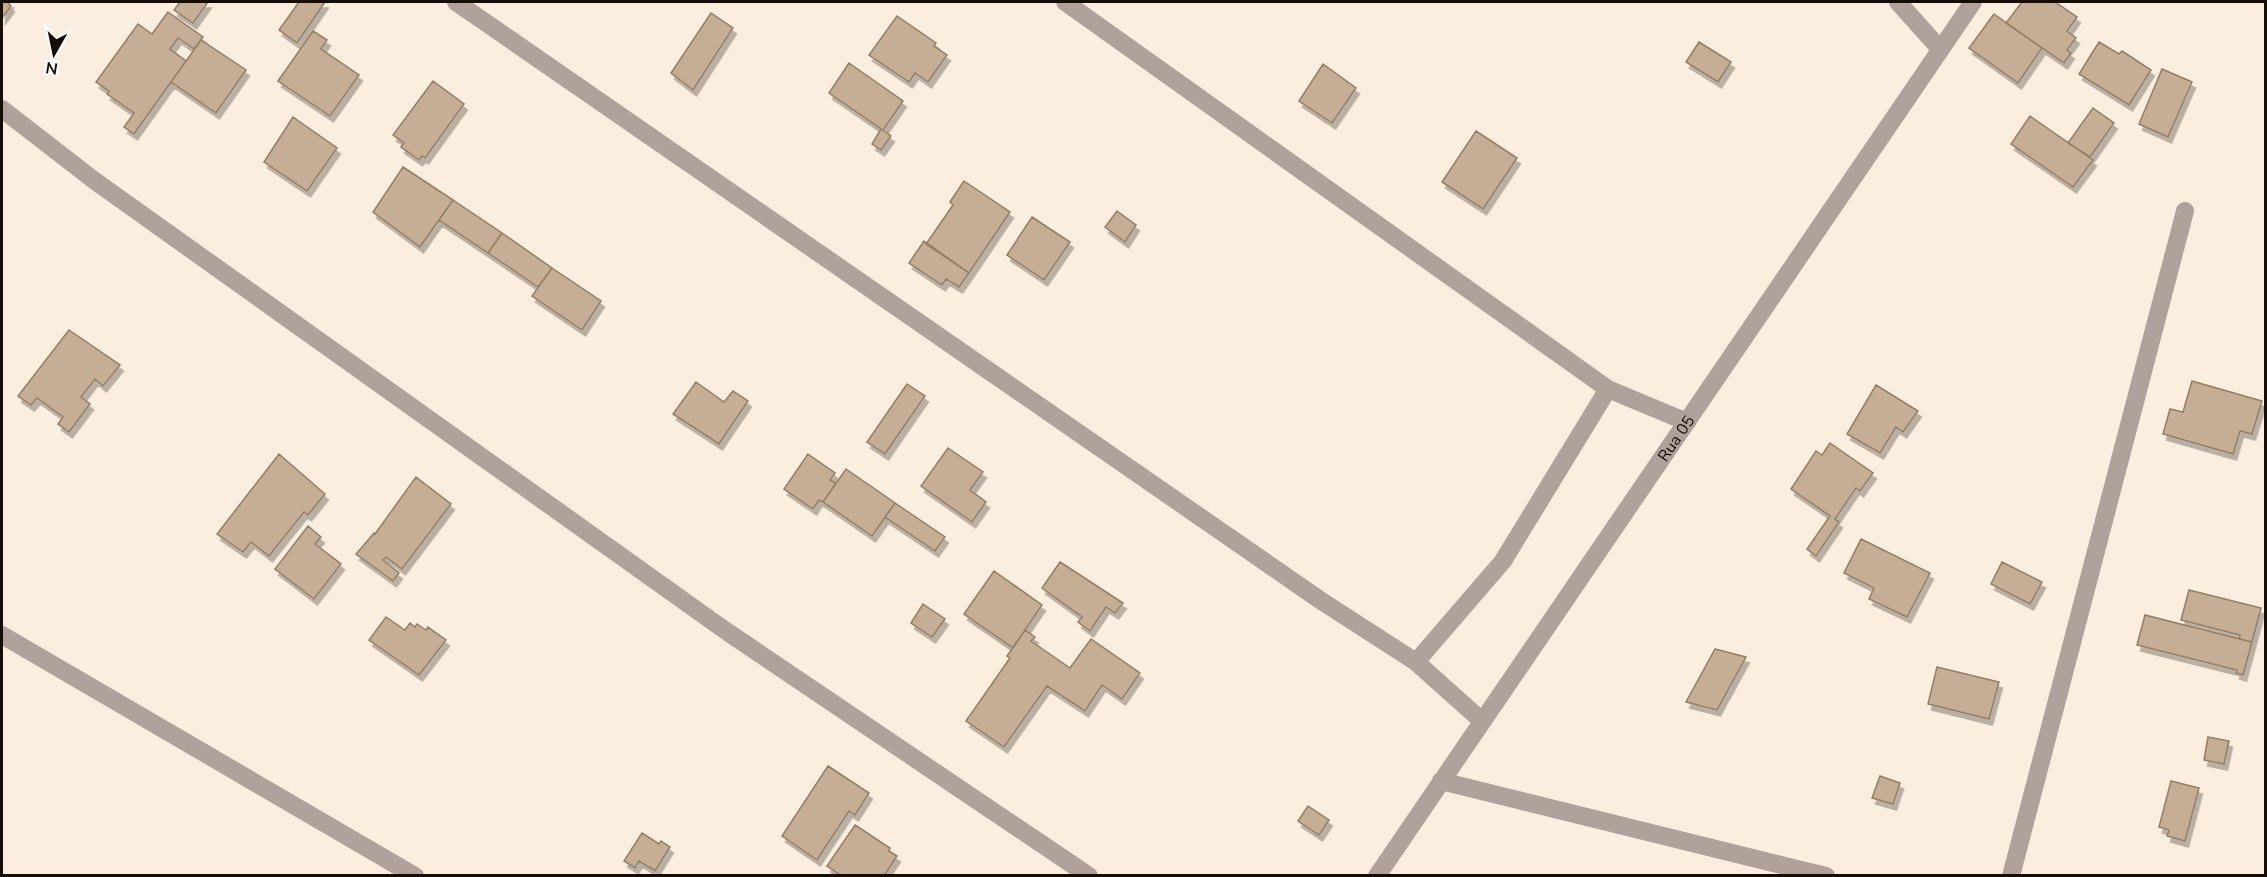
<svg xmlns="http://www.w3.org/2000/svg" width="2267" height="877" viewBox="0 0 2267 877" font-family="'Nunito Sans',sans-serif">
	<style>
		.building { fill: #c5ae95; stroke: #937e66; stroke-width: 1.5; filter: url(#shadow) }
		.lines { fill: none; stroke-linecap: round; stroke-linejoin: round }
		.minor { stroke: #b0a29b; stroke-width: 18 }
		.tertiary { stroke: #b0a29b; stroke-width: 18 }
		.labels { text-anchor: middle; stroke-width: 4.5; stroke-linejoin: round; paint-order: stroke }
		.street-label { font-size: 16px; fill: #160e06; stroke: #fff }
	</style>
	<defs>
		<filter id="shadow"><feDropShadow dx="3.5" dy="6" stdDeviation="0" flood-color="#0004"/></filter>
	</defs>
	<rect width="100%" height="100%" fill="#fceede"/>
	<path class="building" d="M2,2H10L9,4L11,6L2,18Z
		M180,2H208L193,23L174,10Z
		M299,2H325L297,43L279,30Z
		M2022,2H2055L2077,17L2067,31L2076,38L2067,50L2071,53L2064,63L2006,23Z
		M168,12L203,37L194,49L178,38L170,49L186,61L134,134L124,127L134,113L107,94L109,91L96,82L138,24L152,34Z
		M711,13L733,28L693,90L671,73Z
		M1994,14L2042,48L2018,83L1969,48Z
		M897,16L936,43L934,46L947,55L928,82L915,73L909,82L869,55Z
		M313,31L327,40L321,49L359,75L330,116L278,81Z
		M201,40L246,70L216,113L171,82Z
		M1699,42L1731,62L1718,82L1686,62Z
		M2099,42L2119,54L2122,51L2151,70L2129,105L2079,74Z
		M849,63L903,101L883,130L891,136L881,150L872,144L881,129L829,93Z
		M1323,64L1356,88L1332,123L1299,101Z
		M2162,69L2192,82L2168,137L2139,124Z
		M433,81L464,104L425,158L422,156L419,160L401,147L404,143L393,135Z
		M2093,108L2114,123L2090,157L2068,143Z
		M2030,116L2093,160L2073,187L2011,144Z
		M293,117L337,148L307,191L264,162Z
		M1476,131L1517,158L1483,209L1442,182Z
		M403,167L453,200L420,247L373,212Z
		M964,181L1010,212L969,273L926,244L953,205L950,202Z
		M453,200L502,233L488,253L439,220Z
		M1117,211L1136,225L1125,242L1105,227Z
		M1032,217L1070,242L1044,280L1007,255Z
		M502,233L552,268L538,287L488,253Z
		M924,241L969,273L959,287L946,279L942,285L909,263Z
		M552,268L601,301L582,330L532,296Z
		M69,330L120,365L103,386L95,379L81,397L90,404L69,432L58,424L63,417L37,398L31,405L18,396Z
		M2192,381L2262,401L2252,434L2240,431L2233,454L2163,434L2170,409L2183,412Z
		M696,382L724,402L733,391L748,401L719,444L673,414Z
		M907,384L925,396L885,454L867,442Z
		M1876,385L1918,411L1903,432L1896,427L1880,453L1847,434Z
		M1830,443L1873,473L1860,491L1856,488L1835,519L1839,522L1816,556L1807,549L1830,516L1791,489L1816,451L1822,455Z
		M948,448L983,472L970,490L986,502L972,522L921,486Z
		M279,454L325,494L308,515L304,512L269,556L251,542L243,552L217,534Z
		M808,454L835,473L830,480L836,483L823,502L819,500L813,509L784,489Z
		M846,469L895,503L872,536L823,502Z
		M416,477L451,504L402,569L386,557L383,560L399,573L393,581L356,554L374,533L375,534Z
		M895,503L945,537L935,551L885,517Z
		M308,526L321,537L315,544L341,564L314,599L275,569Z
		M1861,539L1930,573L1907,617L1869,599L1874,588L1844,573Z
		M1060,562L1123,603L1115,613L1106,607L1090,631L1078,622L1082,617L1042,588Z
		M2002,562L2042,582L2030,604L1991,584Z
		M994,571L1042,605L1013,648L964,614Z
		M2189,590L2261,608L2252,642L2239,639L2240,635L2181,620Z
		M923,604L945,619L932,637L911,623Z
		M2145,615L2252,642L2243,675L2236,673L2237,670L2137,645Z
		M386,617L405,630L410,623L415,627L417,624L426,630L428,627L446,640L419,675L369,640Z
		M1025,630L1035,637L1031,641L1070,668L1091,639L1140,673L1122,699L1102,685L1085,711L1047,686L1004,747L966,721L1010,658L1007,656Z
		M1715,649L1746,657L1717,710L1686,702Z
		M1937,667L1999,682L1989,719L1928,704Z
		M2208,737L2229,741L2224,764L2204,760Z
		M828,766L869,793L855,815L849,811L817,860L782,836Z
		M1880,776L1900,783L1893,804L1872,798Z
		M2171,781L2199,788L2185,841L2167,836L2169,830L2159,827Z
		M1308,806L1329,820L1319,835L1298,821Z
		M855,825L890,848L889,851L897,856L884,876H842L827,866Z
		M642,833L659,844L661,841L670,847L655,871L639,861L635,868L624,861Z"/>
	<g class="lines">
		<path class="minor" d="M456,2L1320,600L1416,662L1503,561L1608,389L1687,422
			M1065,2L1608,389
			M1898,2L1940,49
			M2,109L95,181L726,631L1089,876
			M2,635L415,876
			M1416,662L1482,721
			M1441,781L1826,876
			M2011,876L2185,211"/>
		<path class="tertiary" id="s1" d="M1377,876L1973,2"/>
	</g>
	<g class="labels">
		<g class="street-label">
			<text dy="6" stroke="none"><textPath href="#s1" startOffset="530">Rua 05</textPath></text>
		</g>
	</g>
	<rect width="2267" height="877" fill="none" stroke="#160e06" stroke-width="6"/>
	<g transform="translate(54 54) rotate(189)" stroke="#ffffff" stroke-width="4.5" paint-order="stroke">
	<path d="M0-4.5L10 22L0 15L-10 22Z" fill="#160e06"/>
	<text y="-9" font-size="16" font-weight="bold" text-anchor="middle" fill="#160e06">N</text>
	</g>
</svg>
